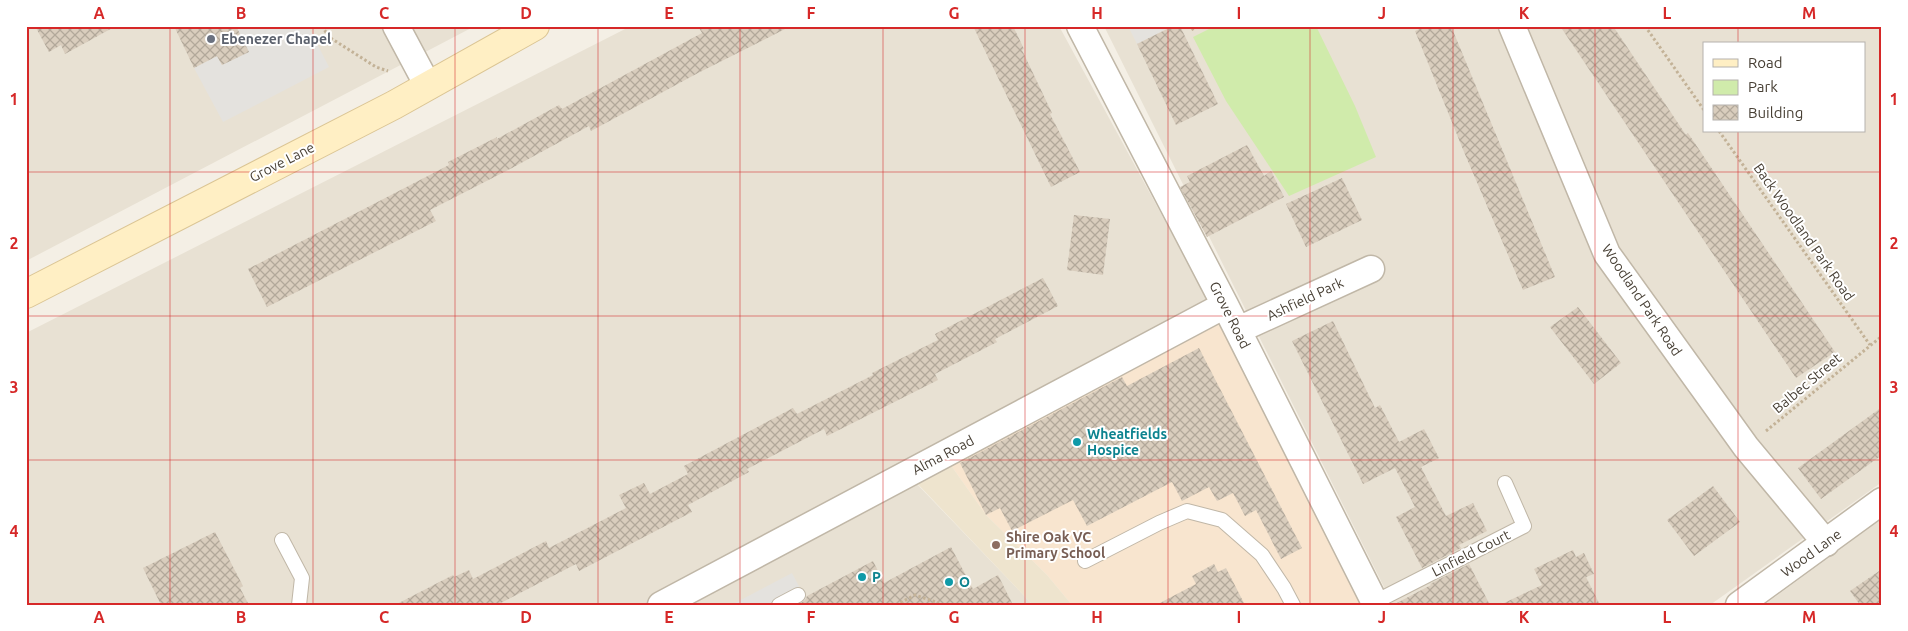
<svg xmlns="http://www.w3.org/2000/svg" width="1908" height="631" viewBox="0 0 1908 631" font-family="Ubuntu,sans-serif">
	<style>
		.residential { fill: #e8e1d3; fill-rule: evenodd }
		.commercial { fill: #f8e5cf }
		.education { fill: #eee4ce }
		.green { fill: #d0ebab }
		.parking { fill: #e4e2de }
		.building { fill: url(#building-cross-hatch) }
		.lines { fill: none; stroke-linecap: round; stroke-linejoin: round }
		.service-casing { stroke: #c0b7a7; stroke-width: 16 }
		.minor-casing { stroke: #c0b7a7; stroke-width: 29 }
		.secondary-casing { stroke: #dbc594; stroke-width: 30 }
		.path { stroke: #c3b297; stroke-width: 3; stroke-dasharray: 2.5 2.5; stroke-linecap: butt }
		.service { stroke: #fff; stroke-width: 14 }
		.minor { stroke: #fff; stroke-width: 26 }
		.secondary { stroke: #ffefc4; stroke-width: 28 }
		.grid { fill: none; stroke: #d62828; stroke-width: 1; stroke-opacity: 0.55 }
		.worship-dot { fill: #6b7280; stroke: #fff; stroke-width: 2 }
		.culture-dot { fill: #0f9aa8; stroke: #fff; stroke-width: 2 }
		.education-dot { fill: #8d6e63; stroke: #fff; stroke-width: 2 }
		.labels { text-anchor: middle; stroke-width: 4; stroke-linejoin: round; paint-order: stroke }
		.worship-label { font-size: 14px; font-weight: bold; fill: #5b616d; stroke: #fff; text-anchor: start }
		.street-label { font-size: 14px; fill: #473f34; stroke: #fff }
		.culture-label { font-size: 14px; font-weight: bold; fill: #0d838f; stroke: #fff; text-anchor: start }
		.education-label { font-size: 14px; font-weight: bold; fill: #785e54; stroke: #fff; text-anchor: start }
		.neatline { fill: none; stroke: #d62828; stroke-width: 2 }
		.grid-label { font-size: 16px; text-anchor: middle; font-weight: bold; fill: #d62828 }
	</style>
	<defs>
		<pattern id="building-cross-hatch" width="8" height="8" patternUnits="userSpaceOnUse" patternTransform="scale(1.25)"><rect width="8" height="8" fill="#d9cdbd"/><path d="M0 0l8 8M0 8l8-8" fill="none" stroke="#b2a89a"/></pattern>
	</defs>
	<rect width="100%" height="100%" fill="#f4efe5"/>
	<path class="residential" d="M26,26H475L26,261Z
		M631,26H1059L1220,322L914,481L1033,605H26V333Z
		M1104,26H1882V482L1710,605H1393ZM1704,44H1864V131H1704Z
		M1882,519V605H1764Z"/>
	<path class="commercial" d="M1220,322L1362,605H1072L1047,575L986,515L950,464Z"/>
	<path class="education" d="M950,464L986,515L1047,575L1072,605H1033L914,480Z"/>
	<path class="green" d="M1215,26H1316L1355,106L1376,157L1289,196L1226,101L1193,37Z"/>
	<path class="parking" d="M236,26H308L329,67L223,122L194,68L217,56L222,65L248,52Z
		M1128,26H1173L1137,44Z
		M792,573L809,605H731Z"/>
	<path class="building" d="M35,26H116L65,54L61,45L49,52Z
		M174,26H236L249,52L222,65L217,56L194,68Z
		M698,26H791L698,73L591,131L589,126L512,168L430,210L436,221L267,307L248,269L449,165L448,162L497,137V139L559,105L562,109L702,33Z
		M973,26H1013L1024,49L1022,50L1052,113L1050,114L1080,172L1051,187Z
		M1173,26H1180L1218,104L1176,125L1137,44Z
		M1427,26H1451L1555,277L1523,290L1464,152L1415,31Z
		M1560,26H1613L1686,135L1688,133L1835,352L1796,378Z
		M1247,145L1264,176L1271,171L1284,197L1207,237L1180,187L1190,182L1187,176Z
		M1342,178L1362,220L1306,247L1286,204Z
		M1074,215L1110,219L1103,275L1067,270Z
		M1043,278L1058,306L995,339L997,342L935,374L938,380L827,436L824,429L747,469L749,472L688,505L692,512L579,571L576,564L497,605H395L453,575L454,577L469,570L473,579L546,541L549,548L626,508L619,495L644,483L650,494L688,474L684,466L793,408L797,414L873,375L872,373L938,340L935,334Z
		M1578,307L1621,363L1594,384L1550,327Z
		M1333,321L1375,408L1380,405L1399,442L1424,429L1439,458L1421,467L1446,516L1473,503L1487,531L1459,545L1461,548L1422,568L1396,517L1415,507L1395,468L1363,484L1292,341Z
		M1199,348L1302,548L1281,559L1256,510L1245,516L1233,493L1217,501L1209,487L1182,501L1172,482L1087,526L1073,500L1012,531L1000,508L986,515L960,463L1122,377L1127,386Z
		M1882,407V455L1821,499L1798,468Z
		M1713,486L1740,522L1694,556L1667,520Z
		M215,532L243,586L240,588L249,605H161L143,568Z
		M951,547L973,589L998,575L1013,605H798L805,600L807,596L873,561L884,583Z
		M1573,550L1576,557L1584,553L1594,574L1586,577L1600,605H1500L1542,585L1534,569Z
		M1214,564L1218,572L1226,568L1245,605H1156L1196,584L1192,576Z
		M1469,564L1490,605H1393L1431,585L1430,584Z
		M1882,569V605H1860L1850,591Z"/>
	<g class="lines">
		<g class="service-casing">
			<path id="service" d="M282,540L302,578L299,605
				M1085,561L1159,523L1187,511L1222,520L1262,555L1284,588L1293,605
				M1375,602L1524,526L1505,483
				M779,605L798,595"/>
		</g>
		<g class="minor-casing">
			<path id="minor" d="M396,26L428,86
				M1080,26L1225,305L1376,605
				M1512,26L1607,254L1746,447L1826,543
				M1238,330L1371,269
				M661,605L1225,305
				M1739,605L1882,501"/>
		</g>
		<g class="secondary-casing">
			<path id="secondary" d="M26,294L394,105L535,26"/>
		</g>
		<path class="path" d="M322,26L329,37L376,67L388,71
			M1189,26L1191,30L1198,26
			M1645,26L1704,110
			M1719,131L1870,345
			M1766,431L1882,336
			M896,605L915,595L939,603"/>
		<use href="#service" class="service"/>
		<use href="#minor" class="minor"/>
		<use href="#secondary" class="secondary"/>
	</g>
	<path class="grid" d="M170,26V605M313,26V605M455,26V605M598,26V605M740,26V605M883,26V605M1025,26V605M1168,26V605M1310,26V605M1453,26V605M1595,26V605M1738,26V44M1738,131V605M26,172H1882M26,316H1882M26,460H1882"/>
	<circle class="worship-dot" cx="211" cy="39" r="5"/>
	<g class="culture-dot">
		<circle cx="1077" cy="442" r="5"/>
		<circle cx="862" cy="577" r="5"/>
		<circle cx="949" cy="582" r="5"/>
	</g>
	<circle class="education-dot" cx="996" cy="545" r="5"/>
	<g class="labels">
		<g class="worship-label">
			<text x="221" y="44">Ebenezer Chapel</text>
		</g>
		<g class="street-label">
			<text transform="translate(282 162) rotate(-27)" y="5">Grove Lane</text>
			<text transform="translate(1804 232) rotate(55)" y="5">Back Woodland Park Road</text>
			<text transform="translate(1305 299) rotate(-25)" y="5">Ashfield Park</text>
			<text transform="translate(1642 300) rotate(56)" y="5">Woodland Park Road</text>
			<text transform="translate(1230 315) rotate(63)" y="5">Grove Road</text>
			<text transform="translate(1807 383) rotate(-40)" y="5">Balbec Street</text>
			<text transform="translate(943 455) rotate(-28)" y="5">Alma Road</text>
			<text transform="translate(1471 553) rotate(-27)" y="5">Linfield Court</text>
			<text transform="translate(1811 553) rotate(-36)" y="5">Wood Lane</text>
		</g>
		<g class="culture-label">
			<text x="1087" y="439">Wheatfields<tspan x="1087" dy="16">Hospice</tspan></text>
			<text x="872" y="582">P</text>
			<text x="959" y="587">O</text>
		</g>
		<g class="education-label">
			<text x="1006" y="542">Shire Oak VC<tspan x="1006" dy="16">Primary School</tspan></text>
		</g>
	</g>
	<rect width="1908" height="631" fill="none" stroke="#ffffff" stroke-width="55"/>
	<rect x="1703" y="42" width="162" height="90" fill="#ffffff" stroke="#b5b2ae"/>
	<rect x="1713" y="59" width="25" height="8" fill="#ffefc4" stroke="#b5b2ae"/>
	<text x="1748" y="68" font-size="15" fill="#473f34">Road</text>
	<rect x="1713" y="80" width="25" height="15" fill="#d0ebab" stroke="#b5b2ae"/>
	<text x="1748" y="92" font-size="15" fill="#473f34">Park</text>
	<rect x="1713" y="105" width="25" height="15" fill="url(#building-cross-hatch)" stroke="#b5b2ae"/>
	<text x="1748" y="118" font-size="15" fill="#473f34">Building</text>
	<rect x="28" y="28" width="1852" height="576" class="neatline"/>
	<g class="grid-label">
		<text x="99" y="19">A</text>
		<text x="241" y="19">B</text>
		<text x="384" y="19">C</text>
		<text x="526" y="19">D</text>
		<text x="669" y="19">E</text>
		<text x="811" y="19">F</text>
		<text x="954" y="19">G</text>
		<text x="1097" y="19">H</text>
		<text x="1239" y="19">I</text>
		<text x="1382" y="19">J</text>
		<text x="1524" y="19">K</text>
		<text x="1667" y="19">L</text>
		<text x="1809" y="19">M</text>
		<text x="14" y="105">1</text>
		<text x="1894" y="105">1</text>
		<text x="14" y="249">2</text>
		<text x="1894" y="249">2</text>
		<text x="14" y="393">3</text>
		<text x="1894" y="393">3</text>
		<text x="14" y="537">4</text>
		<text x="1894" y="537">4</text>
		<text x="99" y="623">A</text>
		<text x="241" y="623">B</text>
		<text x="384" y="623">C</text>
		<text x="526" y="623">D</text>
		<text x="669" y="623">E</text>
		<text x="811" y="623">F</text>
		<text x="954" y="623">G</text>
		<text x="1097" y="623">H</text>
		<text x="1239" y="623">I</text>
		<text x="1382" y="623">J</text>
		<text x="1524" y="623">K</text>
		<text x="1667" y="623">L</text>
		<text x="1809" y="623">M</text>
	</g>
</svg>
